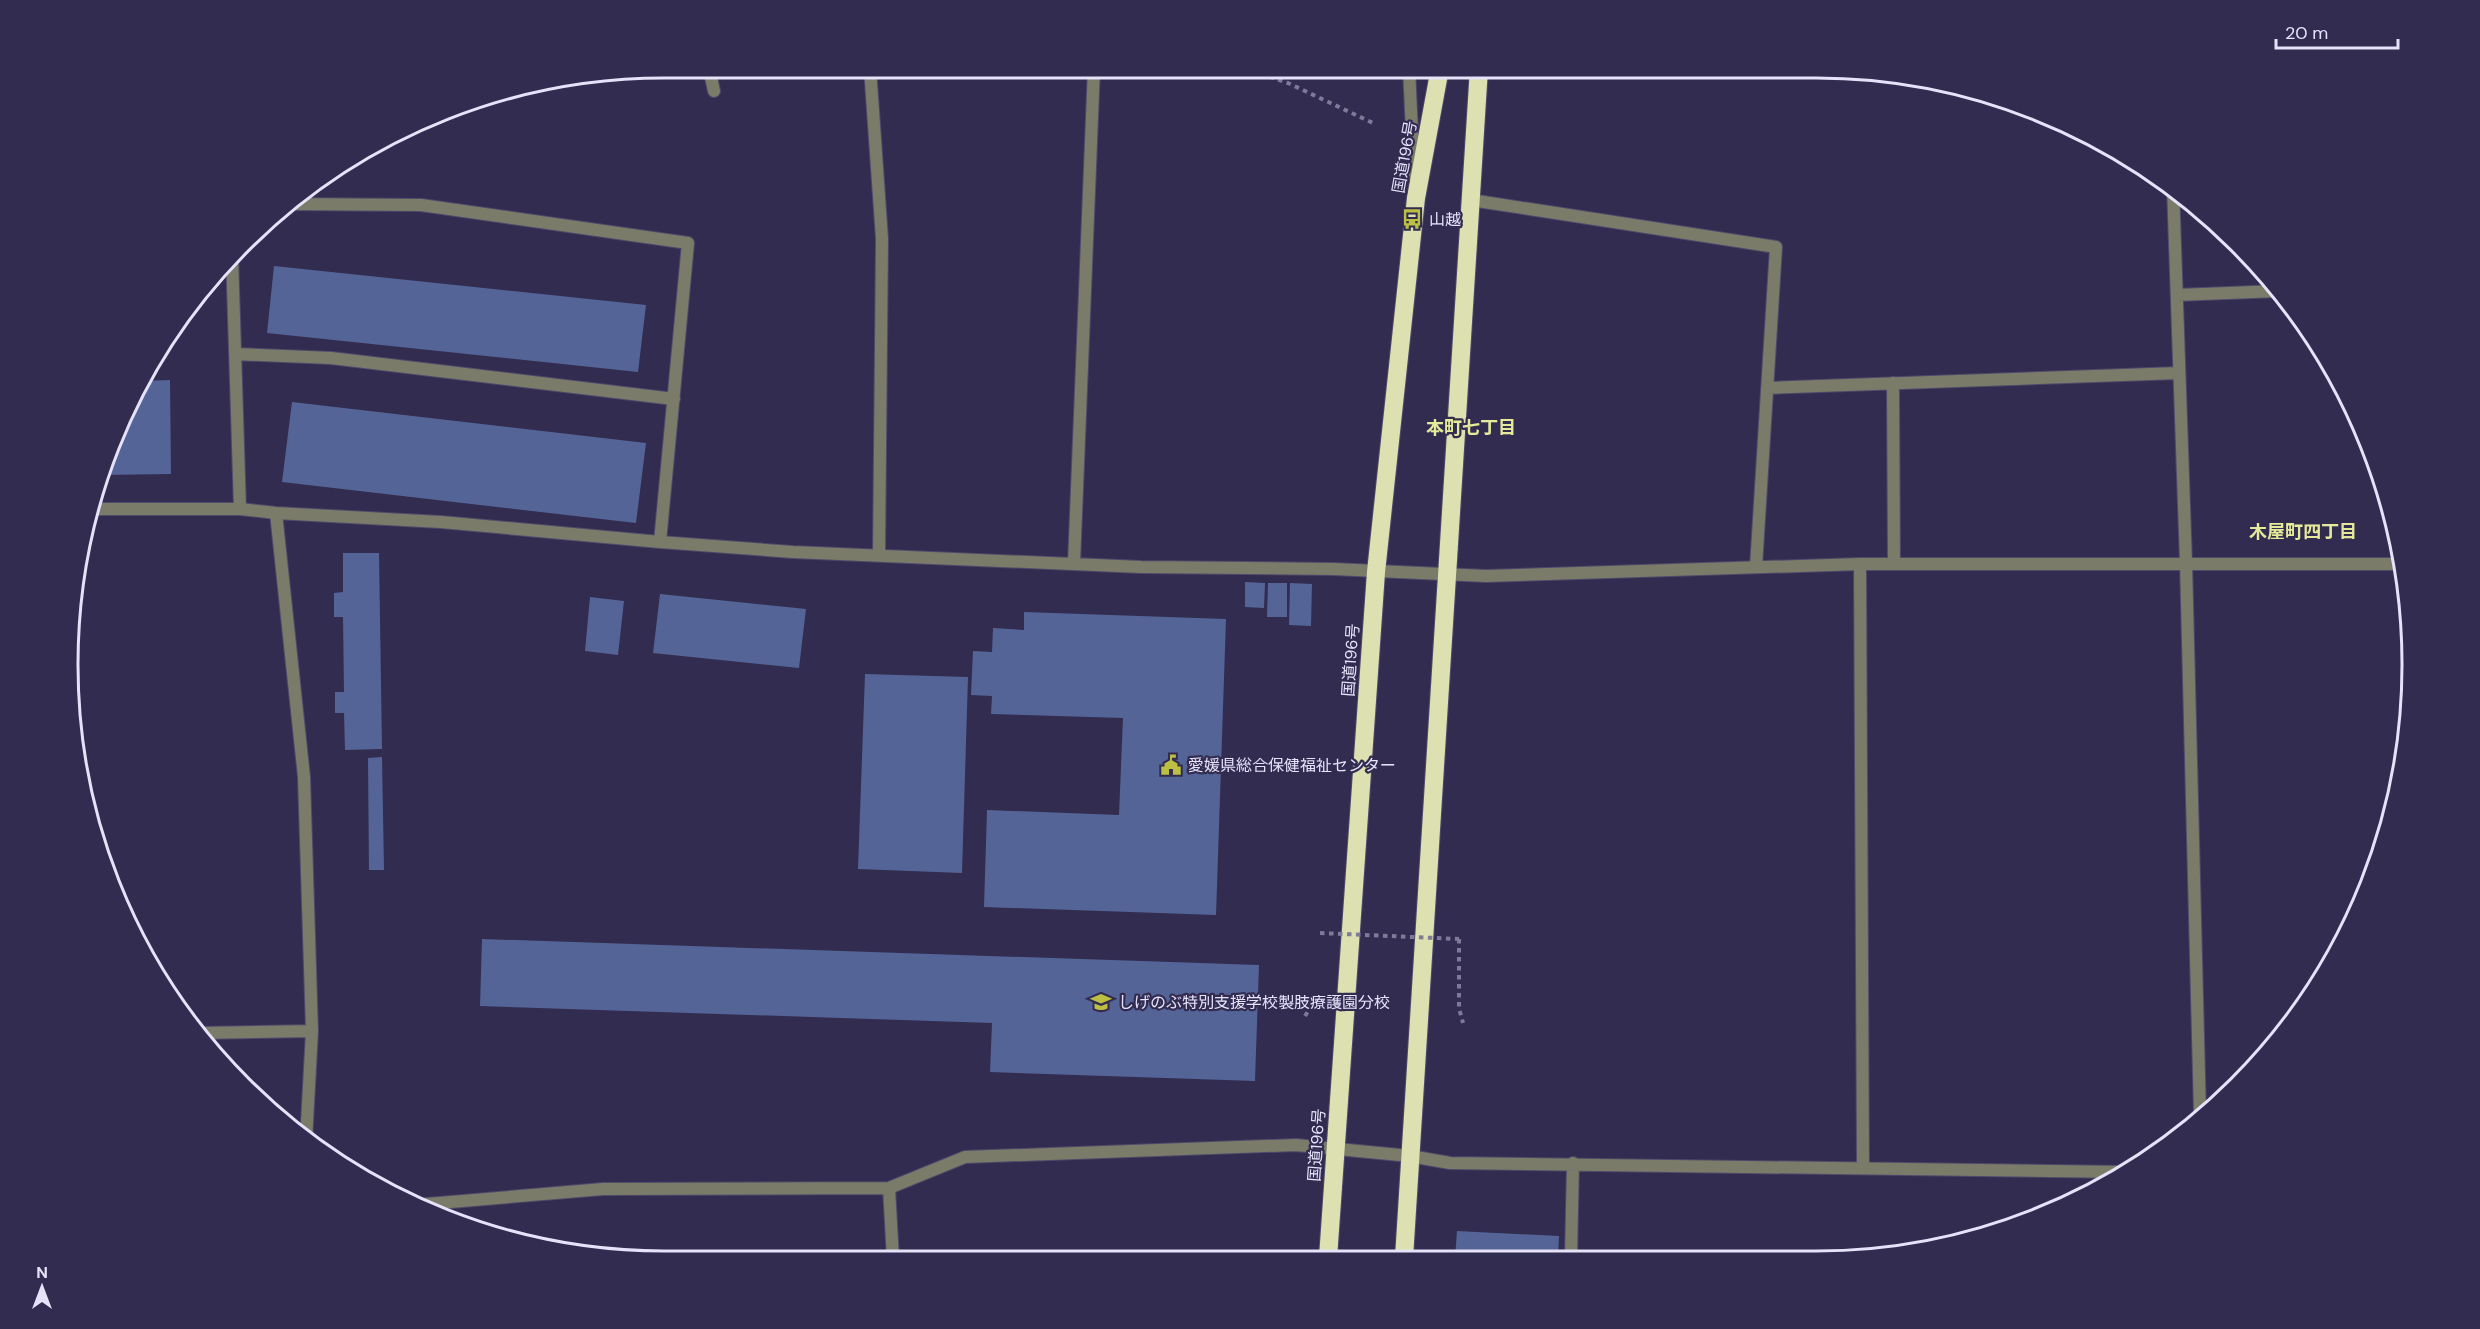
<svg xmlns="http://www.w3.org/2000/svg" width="2480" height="1329" viewBox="0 0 2480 1329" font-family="'DM Sans','Noto Sans JP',sans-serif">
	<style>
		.building { fill: #556497 }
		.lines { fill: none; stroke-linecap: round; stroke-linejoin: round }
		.street-casing { stroke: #4f496b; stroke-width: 14 }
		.highway-casing { stroke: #4f496b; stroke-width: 20 }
		.path { stroke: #7e7a98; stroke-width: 4; stroke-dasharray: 4.5 4.5; stroke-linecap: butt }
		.street { stroke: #7a7b68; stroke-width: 12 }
		.highway { stroke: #dde0b0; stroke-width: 18 }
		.path-bridge { stroke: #7e7a98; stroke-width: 4; stroke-dasharray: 4.5 4.5; stroke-linecap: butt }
		.labels { text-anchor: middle; stroke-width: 4.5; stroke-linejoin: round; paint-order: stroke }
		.street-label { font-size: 16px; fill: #e5e2fa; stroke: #322c50 }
		.poi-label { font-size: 16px; fill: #e5e2fa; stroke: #322c50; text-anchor: start }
		.neighbourhood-label { font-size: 18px; font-weight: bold; fill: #e5e99a; stroke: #322c50 }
		.rim { fill: none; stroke: #e5e2fa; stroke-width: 3 }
	</style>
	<rect width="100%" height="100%" fill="#322c50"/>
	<path class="building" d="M274,266L646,305L638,372L267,333Z
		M170,380L171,474L100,475L113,436L142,381Z
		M292,402L646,443L636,523L282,482Z
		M343,553H379L382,749L345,750L344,713H335V692H344L343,617H334V593L343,592Z
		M1245,582L1265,583L1264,608L1245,607Z
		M1268,583H1287V617H1267Z
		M1290,583L1312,584L1311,626L1289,625Z
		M660,594L806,609L799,668L653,653Z
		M590,597L624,601L618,655L585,651Z
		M1024,612L1226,619L1216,915L984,907L987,810L1119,815L1123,718L991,714L992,696L971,695L973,651L992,652L993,628L1024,630Z
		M865,674L968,677L962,873L858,869Z
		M382,757L384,870H369L368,758Z
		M482,939L1259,965L1255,1081L990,1072L992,1023L480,1006Z
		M1457,1231L1559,1236L1558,1257L1455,1258Z"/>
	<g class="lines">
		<g class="street-casing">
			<path id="street" d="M709,68L714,91
				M870,68L882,239L879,555
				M1409,68L1414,176
				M2173,187L2186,563L2200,1115
				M1471,200L1776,247L1756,567
				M287,204L421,205L688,243L660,542
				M232,255L240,509
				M2177,295L2279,291
				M235,354L331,358L674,399
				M1893,383L1894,564
				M1767,388L2179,373
				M88,509H240L276,513L441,522L660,542L793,552L1141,567L1334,569L1486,576L1860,564H2402
				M276,513L304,777L312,1031L306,1141
				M1074,563L1094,68
				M1860,564L1863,1167
				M199,1033L312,1031
				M889,1188L893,1259
				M415,1205L603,1189L889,1188L965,1157L1296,1145L1410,1156L1450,1163L2126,1172
				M1571,1257L1573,1163"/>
		</g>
		<g class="highway-casing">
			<path id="highway" d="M1328,1258L1376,572L1416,198L1440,68
				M1404,1258L1479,68"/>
		</g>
		<path class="path" d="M1244,68L1288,83L1373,123
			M1459,939V1008L1463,1023
			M1305,1016L1314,1002"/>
		<use href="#street" class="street"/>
		<use href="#highway" class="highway"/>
		<path class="path-bridge" d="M1320,933L1459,939"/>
	</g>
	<defs>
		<g id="bus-bare" transform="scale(1.62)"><path d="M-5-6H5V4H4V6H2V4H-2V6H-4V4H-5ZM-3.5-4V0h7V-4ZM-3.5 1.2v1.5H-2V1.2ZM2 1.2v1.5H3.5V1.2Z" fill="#bdbf43" stroke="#322c50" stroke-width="2.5" paint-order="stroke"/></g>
		<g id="civic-bare" transform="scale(1.62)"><path d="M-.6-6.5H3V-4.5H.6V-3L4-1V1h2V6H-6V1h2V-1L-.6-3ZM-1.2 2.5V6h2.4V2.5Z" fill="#bdbf43" stroke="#322c50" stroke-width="2.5" paint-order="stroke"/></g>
		<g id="school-bare" transform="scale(1.62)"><path d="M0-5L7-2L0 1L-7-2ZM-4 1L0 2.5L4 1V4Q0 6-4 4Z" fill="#bdbf43" stroke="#322c50" stroke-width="2.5" paint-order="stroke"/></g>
	</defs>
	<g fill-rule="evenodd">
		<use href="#bus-bare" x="1412" y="219"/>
		<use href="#civic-bare" x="1171" y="765"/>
		<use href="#school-bare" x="1101" y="1002"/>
	</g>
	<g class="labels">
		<g class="street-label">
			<text transform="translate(1404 157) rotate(-80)" y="6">国道196号</text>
			<text transform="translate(1350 660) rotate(-86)" y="6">国道196号</text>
			<text transform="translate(1316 1145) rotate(-86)" y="6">国道196号</text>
		</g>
		<g class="poi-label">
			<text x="1429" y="225">山越</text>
			<text x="1188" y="771">愛媛県総合保健福祉センター</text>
			<text x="1118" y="1008">しげのぶ特別支援学校製肢療護園分校</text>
		</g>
		<g class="neighbourhood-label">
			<text x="1471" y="434">本町七丁目</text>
			<text x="2303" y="538">木屋町四丁目</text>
		</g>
	</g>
	<path d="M0 0H2480V1329H0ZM664 78H1816A586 586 0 0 1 2402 664V665A586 586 0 0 1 1816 1251H664A586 586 0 0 1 78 665V664A586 586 0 0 1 664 78Z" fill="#322c50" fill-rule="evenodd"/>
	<path class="rim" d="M664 78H1816A586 586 0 0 1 2402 664V665A586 586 0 0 1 1816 1251H664A586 586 0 0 1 78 665V664A586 586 0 0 1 664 78Z"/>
	<g transform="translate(42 1287)" stroke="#322c50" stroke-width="4.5" paint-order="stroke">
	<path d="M0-4.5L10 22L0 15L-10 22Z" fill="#e5e2fa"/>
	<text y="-9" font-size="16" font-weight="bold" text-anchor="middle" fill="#e5e2fa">N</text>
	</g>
	<path d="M2276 39v9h122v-9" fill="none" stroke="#e5e2fa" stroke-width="3"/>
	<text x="2285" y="39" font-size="18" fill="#e5e2fa" stroke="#322c50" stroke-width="4.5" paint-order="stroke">20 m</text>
</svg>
